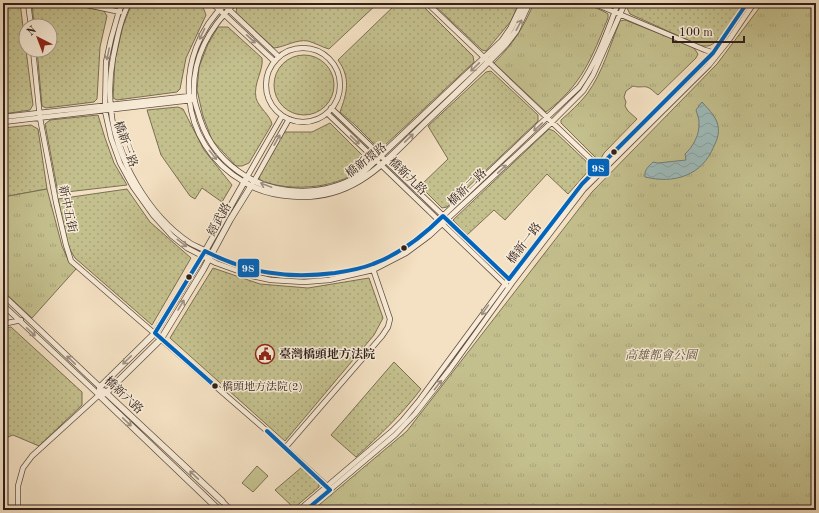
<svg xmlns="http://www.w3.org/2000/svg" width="819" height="513" viewBox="0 0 819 513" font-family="'Old Standard TT','Noto Serif TC',serif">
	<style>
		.grass { fill: url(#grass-dots); stroke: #7a7054 }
		.park { fill: url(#park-tufts); stroke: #7a7054 }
		.pitch { fill: #c4c08e; stroke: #7a7054 }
		.water { fill: url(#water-waves); stroke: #727e7b }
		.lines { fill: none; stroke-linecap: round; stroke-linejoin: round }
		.minor-casing { stroke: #625044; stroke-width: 6 }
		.tertiary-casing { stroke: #625044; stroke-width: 7 }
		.minor { stroke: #f8ecd8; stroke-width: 4.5 }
		.tertiary { stroke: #f8ecd8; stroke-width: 5.5 }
		.bus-1-casing { stroke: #f8ecd8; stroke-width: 7 }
		.bus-1 { stroke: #0065bd; stroke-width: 4 }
		.oneway { stroke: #9e9082 }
		.bus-dot { fill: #31201a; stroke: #f8ecd8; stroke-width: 1.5 }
		.labels { text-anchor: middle; stroke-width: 3; stroke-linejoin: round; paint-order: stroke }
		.bus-label { font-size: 11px; fill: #31201a; stroke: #f8ecd8; text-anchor: start }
		.street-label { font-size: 12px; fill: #31201a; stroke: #f8ecd8 }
		.poi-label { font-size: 12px; font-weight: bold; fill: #31201a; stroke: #f8ecd8; text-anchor: start }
		.park-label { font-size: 12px; font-style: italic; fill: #5d503d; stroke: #f8ecd8 }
		.line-badge { stroke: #f8ecd8; stroke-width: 1.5 }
		.badge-label { font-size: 11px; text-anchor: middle; font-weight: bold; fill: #fff }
	</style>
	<defs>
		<pattern id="grass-dots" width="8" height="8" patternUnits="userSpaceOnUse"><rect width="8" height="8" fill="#c4c08e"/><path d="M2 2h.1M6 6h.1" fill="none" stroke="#a9a57a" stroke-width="1.8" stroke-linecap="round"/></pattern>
		<pattern id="park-tufts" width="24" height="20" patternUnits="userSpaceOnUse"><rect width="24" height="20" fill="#c4c08e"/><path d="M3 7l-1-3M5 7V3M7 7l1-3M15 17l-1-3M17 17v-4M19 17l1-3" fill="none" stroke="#a9a57a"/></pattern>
		<pattern id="water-waves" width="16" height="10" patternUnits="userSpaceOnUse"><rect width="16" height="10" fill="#9ebcbb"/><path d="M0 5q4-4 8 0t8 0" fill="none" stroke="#89a1a0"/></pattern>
	</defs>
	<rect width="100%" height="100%" fill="#f4e1c3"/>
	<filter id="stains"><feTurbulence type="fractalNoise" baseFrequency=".005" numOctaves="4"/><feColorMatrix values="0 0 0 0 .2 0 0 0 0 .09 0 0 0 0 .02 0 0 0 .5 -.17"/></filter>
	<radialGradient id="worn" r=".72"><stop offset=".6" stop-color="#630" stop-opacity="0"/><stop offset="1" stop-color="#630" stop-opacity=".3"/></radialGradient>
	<path class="grass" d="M3,3H20L33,105L30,110L3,114Z
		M32,3H61L104,11L107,16L100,47L97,99L94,102L46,108L42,106L37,50H50V26H34Z
		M132,3H200L203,7L206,15L186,58L180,89L177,92L117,100L113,98L115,60L123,26Z
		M239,3H378L329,49C322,47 315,43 308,41C296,39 285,47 274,48L236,13L237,5Z
		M397,3H420L473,56L474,62L382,148H378L355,125L340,112C347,93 351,78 338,60Z
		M432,3H519L511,21L486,51L482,50Z
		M629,3H744C737,13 720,44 708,46C706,46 704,46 701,46L630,14L627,8Z
		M218,27H228L262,58C264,70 253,83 256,98C259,108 270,115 272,124L249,163L242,166H236L212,140L203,116L197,90L199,67L208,44Z
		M274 85a30 30 0 1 1 60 0a30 30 0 1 1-60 0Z
		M491,71L538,115V121L447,207L442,208L420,186L448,159L428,126L486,72Z
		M178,107L183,109L204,150L232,185L222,202L202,188L195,199L190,196L161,155L147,110Z
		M98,115L105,138L114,163L127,185L58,193L45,124L50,120Z
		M330,123L364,157L366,164C344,189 289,193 260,180L259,173L284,132H312Z
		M31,125L38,129L47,189L3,197V128Z
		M549,129L554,131L589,164L590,169L568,194L547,174L505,220L494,210L467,235L453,220Z
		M127,189L150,222L191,258L152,325L75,258L68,246L58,199Z
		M213,268L260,284L308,288L369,278L383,318L374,335L285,441L170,338Z
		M11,327L82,392V405L39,446L13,435L3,439V328Z
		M394,362L421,389C402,414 380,435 356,457L331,435Z
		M302,467L319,483V487L294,508L275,490Z"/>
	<path class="park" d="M534,3H584L603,11L608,14V18C592,57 582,85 546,112L494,63C514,43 523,28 534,3Z
		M763,3H816V510H313L407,431L592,192L717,64Z
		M625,20L686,44L694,48L698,54L696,58L658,95C655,93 651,88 647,87C642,86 640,88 633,86L626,91L624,97L626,102L625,106L628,111L637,119L604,153L600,160H598L561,123V120C570,112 579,104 587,94C603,72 610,45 620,21Z
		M47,189L62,246L69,262L76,269L32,318L3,291V197Z"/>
	<path class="pitch" d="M257,466L268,476L253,492L242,483Z"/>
	<path class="water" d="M702,102C708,109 714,114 717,122C720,131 718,138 714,146C702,176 674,184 645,177C644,170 648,167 653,162L658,163L686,160L685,154C693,147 700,134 699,122C699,118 697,114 696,110Z"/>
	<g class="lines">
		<g class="minor-casing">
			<path id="minor" d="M28,3L31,26
				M79,3L120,12
				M123,3L119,11L111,39L106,62L105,111L111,138L120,163L133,187L153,215L172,236L187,248L216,263L252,276L271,280L304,282L329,280L373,270L406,253L429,236L552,122L583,91L593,75L625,3
				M129,3C120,20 117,39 113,58C110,75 109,92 111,109C115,158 149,216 190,243C195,246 201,248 206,251C241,271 279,279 319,275C338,273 358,271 375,264C393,256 411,244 426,232L579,87C597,62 607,32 618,3
				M212,3L274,61
				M222,3L279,57
				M226,3C171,55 177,144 244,182
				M235,3C209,28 192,58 194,95C194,103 198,111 200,119C208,144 225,164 247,177L282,116
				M427,3L601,169
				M593,3L705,50L715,53
				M266 85a37 37 0 1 1 74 0a37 37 0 1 1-74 0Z
				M33,50L40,118L56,202L66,245L71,261L267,431L328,487
				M331,108L510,280
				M327,113L506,285
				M3,117L190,96
				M3,122L192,100
				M253,183L289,119
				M3,295L100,387
				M3,305L99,395L32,456L23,468L18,486V510
				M3,324L21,320
				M285,448L382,336L388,327L390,319L373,269
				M222,501L231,510
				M299,510L392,431L403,420L418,402L505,284L580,187L670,97L713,53L747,3
				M306,510L395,435L415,414L450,369L512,283L584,189L709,65L729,40L754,3"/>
		</g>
		<g class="tertiary-casing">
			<path id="tertiary" d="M244,182C259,191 276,195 293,196C356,201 387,159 428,120C454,95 481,70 506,44L516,31L529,3
				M104,391L222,501
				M99,395L100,387L155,333L199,262L247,177C280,197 327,196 360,175L502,41L511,28L523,3
				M99,395L106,393L161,339L203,270L230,220L251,186
				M99,395L216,507"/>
		</g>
		<use href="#minor" class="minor"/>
		<use href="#tertiary" class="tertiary"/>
		<g class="bus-1-casing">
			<path id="bus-1" d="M215,386L155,333L205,251C248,273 287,279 335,273C348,271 361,269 373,264C400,254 423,236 443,216L509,279L582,184L713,53L747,3
				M267,431L330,490L306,510"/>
		</g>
		<use href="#bus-1" class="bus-1"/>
	</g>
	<defs><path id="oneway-shaft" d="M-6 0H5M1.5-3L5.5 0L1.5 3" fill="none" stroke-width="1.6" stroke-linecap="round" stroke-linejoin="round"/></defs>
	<g class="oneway">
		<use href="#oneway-shaft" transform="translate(519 25) rotate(-62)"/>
		<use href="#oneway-shaft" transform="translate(202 34) rotate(116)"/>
		<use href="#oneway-shaft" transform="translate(251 39) rotate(43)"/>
		<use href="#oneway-shaft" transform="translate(108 54) rotate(102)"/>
		<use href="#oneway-shaft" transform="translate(475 67) rotate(136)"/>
		<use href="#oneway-shaft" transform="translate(538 127) rotate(137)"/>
		<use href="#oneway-shaft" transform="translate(409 138) rotate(-44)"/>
		<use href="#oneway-shaft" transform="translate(277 140) rotate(-61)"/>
		<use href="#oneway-shaft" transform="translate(355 140) rotate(44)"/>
		<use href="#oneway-shaft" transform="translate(213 155) rotate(51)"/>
		<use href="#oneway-shaft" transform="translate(502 169) rotate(-43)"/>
		<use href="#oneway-shaft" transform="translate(266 185) rotate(-159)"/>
		<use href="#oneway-shaft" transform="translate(182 243) rotate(38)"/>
		<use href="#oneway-shaft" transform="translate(181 305) rotate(-59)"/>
		<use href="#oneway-shaft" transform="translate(485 310) rotate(126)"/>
		<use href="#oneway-shaft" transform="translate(31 332) rotate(43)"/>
		<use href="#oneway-shaft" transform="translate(71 360) rotate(-136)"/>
		<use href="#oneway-shaft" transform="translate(127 360) rotate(136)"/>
		<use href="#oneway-shaft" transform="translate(438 385) rotate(-52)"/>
		<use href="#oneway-shaft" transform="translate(127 422) rotate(43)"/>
		<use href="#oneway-shaft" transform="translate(194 475) rotate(-137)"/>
	</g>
	<defs>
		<g id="civic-ring" transform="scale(1)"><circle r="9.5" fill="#f8ecd8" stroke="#8f2418" stroke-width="1.5"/><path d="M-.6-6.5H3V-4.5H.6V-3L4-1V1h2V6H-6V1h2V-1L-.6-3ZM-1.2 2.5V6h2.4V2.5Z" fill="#8f2418"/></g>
	</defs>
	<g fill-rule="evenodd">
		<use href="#civic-ring" x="265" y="354"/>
	</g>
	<g class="bus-dot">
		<circle cx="614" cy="152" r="3.5"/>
		<circle cx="404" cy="248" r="3.5"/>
		<circle cx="189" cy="277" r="3.5"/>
		<circle cx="215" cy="386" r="3.5"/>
	</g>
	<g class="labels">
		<g class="bus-label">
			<text x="222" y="390">橋頭地方法院(2)</text>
		</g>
		<g class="street-label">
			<text transform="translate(126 144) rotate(70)" y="4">橋新三路</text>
			<text transform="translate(366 160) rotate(-38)" y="4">橋新環路</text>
			<text transform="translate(408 176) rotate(44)" y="4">橋新九路</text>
			<text transform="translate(467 187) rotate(-43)" y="4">橋新二路</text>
			<text transform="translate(68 209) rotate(78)" y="4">新中五街</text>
			<text transform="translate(219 219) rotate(-61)" y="4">經武路</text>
			<text transform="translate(524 243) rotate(-53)" y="4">橋新一路</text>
			<text transform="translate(124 395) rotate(43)" y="4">橋新六路</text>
		</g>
		<g class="poi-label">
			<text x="279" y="358">臺灣橋頭地方法院</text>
		</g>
		<g class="park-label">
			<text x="661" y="359">高雄都會公園</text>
		</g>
	</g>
	<g class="line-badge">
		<rect x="587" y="158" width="23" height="19" rx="4" fill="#0065bd"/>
		<rect x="237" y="258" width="23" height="20" rx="4" fill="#0065bd"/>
	</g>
	<g class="badge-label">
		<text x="598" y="172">98</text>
		<text x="248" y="272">98</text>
	</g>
	<rect width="819" height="513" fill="none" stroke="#f4e1c3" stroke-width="16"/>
	<rect x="4" y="4" width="811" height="505" fill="none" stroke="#31201a" stroke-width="2"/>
	<rect x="8" y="8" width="803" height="497" fill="none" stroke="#31201a"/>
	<g transform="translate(38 38) rotate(318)"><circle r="19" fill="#f8ecd8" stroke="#a89a8c"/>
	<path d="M0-3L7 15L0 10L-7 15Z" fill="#8f2418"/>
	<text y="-6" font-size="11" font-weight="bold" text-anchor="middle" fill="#31201a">N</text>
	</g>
	<path d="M673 36v6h71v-6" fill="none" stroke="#31201a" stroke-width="2"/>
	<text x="679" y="36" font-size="12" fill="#31201a" stroke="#f8ecd8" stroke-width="3" paint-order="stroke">100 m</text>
	<rect width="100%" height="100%" filter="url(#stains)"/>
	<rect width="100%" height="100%" fill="url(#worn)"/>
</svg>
